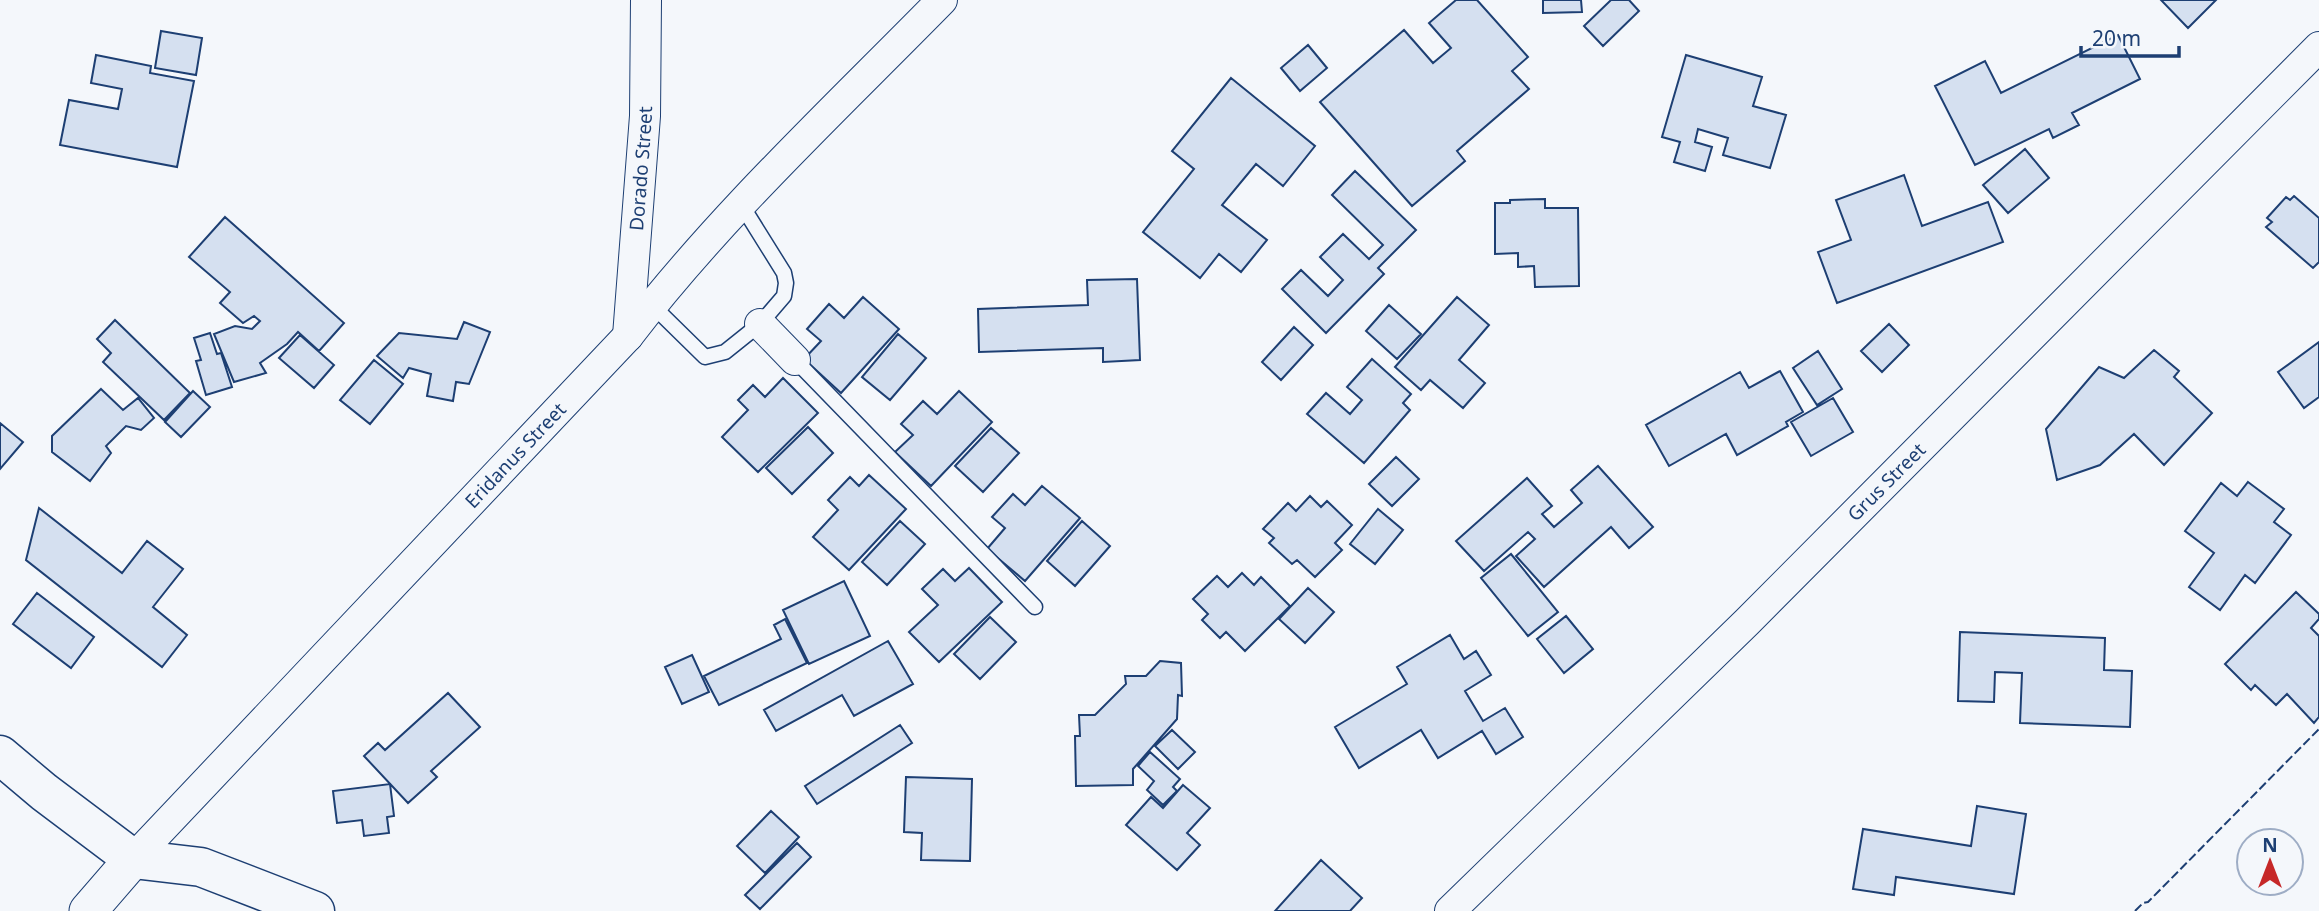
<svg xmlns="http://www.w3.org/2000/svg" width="2319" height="911" viewBox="0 0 2319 911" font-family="'Noto Sans',sans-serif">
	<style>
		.building { fill: #d5e0f0; stroke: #1d3f73; stroke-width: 2 }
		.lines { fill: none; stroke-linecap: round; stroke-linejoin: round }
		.service-casing { stroke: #1d3f73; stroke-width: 17 }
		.minor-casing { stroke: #1d3f73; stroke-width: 32 }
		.tertiary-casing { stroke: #1d3f73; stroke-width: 39 }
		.secondary-casing { stroke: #1d3f73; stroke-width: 41 }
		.service { stroke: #f4f7fb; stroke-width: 14 }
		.minor { stroke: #f4f7fb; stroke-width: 30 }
		.tertiary { stroke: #f4f7fb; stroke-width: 37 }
		.secondary { stroke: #f4f7fb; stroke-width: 38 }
		.fence { stroke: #1d3f73; stroke-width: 2; stroke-dasharray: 9 3.5; stroke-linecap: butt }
		.labels { text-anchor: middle; stroke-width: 5; stroke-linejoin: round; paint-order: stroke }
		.street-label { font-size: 19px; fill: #1d3f73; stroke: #f4f7fb }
	</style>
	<rect width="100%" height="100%" fill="#f4f7fb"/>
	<path class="building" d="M1456,0H1477L1528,57L1512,71L1529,89L1457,151L1465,161L1412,206L1320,102L1404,30L1433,63L1451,48L1429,23Z
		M1543,0H1581L1582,12L1543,13Z
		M1611,0H1629L1639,11L1603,46L1584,26Z
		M2161,0H2216L2188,28Z
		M161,31L202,38L196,75L155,68Z
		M2118,35L2140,79L2072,113L2079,125L2053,138L2049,129L1975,165L1935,86L1985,61L2001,93Z
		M1308,45L1327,68L1300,91L1281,68Z
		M96,55L151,66L150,73L194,81L177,167L60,145L69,100L118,109L122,89L91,83Z
		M1686,55L1762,77L1753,106L1786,115L1770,168L1723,155L1728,138L1698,129L1695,142L1712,147L1705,171L1674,162L1680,142L1662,137Z
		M1231,78L1315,146L1283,186L1256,164L1222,205L1267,240L1241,272L1219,254L1200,278L1143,232L1194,169L1172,151Z
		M2025,149L2049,178L2008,213L1983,185Z
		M1355,171L1416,230L1378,268L1384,274L1326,333L1282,289L1301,270L1328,296L1343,280L1320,257L1343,234L1369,259L1383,245L1332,195Z
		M1904,175L1922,226L1988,202L2003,242L1837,303L1818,252L1851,240L1836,200Z
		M2294,196L2319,218V262L2313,268L2266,227L2272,222L2267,218L2286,197L2290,200Z
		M1545,199V208H1578L1579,286L1535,287L1534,266L1518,267V253L1495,254V203H1510V200Z
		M225,217L344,323L319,351L298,332L287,344L260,363L266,373L234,382L214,334L235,326L252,329L260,321L254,316L243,323L220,303L230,292L189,257Z
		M1137,279L1140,360L1103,362V348L979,352L978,309L1088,305L1087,280Z
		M863,297L899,329L841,393L804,359L821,341L807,329L829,304L844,318Z
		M1457,297L1489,325L1459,360L1485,383L1463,408L1430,380L1421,390L1395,367Z
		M1389,305L1421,334L1397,359L1366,331Z
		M115,320L190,393L164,420L103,362L111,353L97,339Z
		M464,322L490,332L469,384L456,382L453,401L427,396L431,374L409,368L403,378L377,356L399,333L457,339Z
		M1889,324L1909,345L1882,372L1861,351Z
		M1294,327L1313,345L1281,380L1262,362Z
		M210,333L217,354L221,353L232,387L206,395L196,361L201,360L194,338Z
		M898,334L926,358L890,400L862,377Z
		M300,335L334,365L314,388L279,358Z
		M2319,342V397L2304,408L2278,372Z
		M2154,350L2179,371L2174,377L2212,413L2164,465L2134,434L2100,465L2057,480L2046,429L2099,367L2124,378Z
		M1818,351L1842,389L1817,405L1793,368Z
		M1372,359L1411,394L1403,403L1410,410L1364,463L1307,414L1326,393L1350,414L1362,400L1347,387Z
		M374,360L403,384L370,424L340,400Z
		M1780,371L1803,412L1786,422L1788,426L1737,455L1726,434L1669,466L1646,425L1740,372L1749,388Z
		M783,378L818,413L758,472L722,437L748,410L738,400L753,385L765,397Z
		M101,389L123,410L138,398L154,418L141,430L126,426L106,446L111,453L90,481L52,452V436Z
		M193,391L210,407L181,437L165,422Z
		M959,391L992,422L931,486L895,452L913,435L901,424L923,401L937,414Z
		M1833,398L1853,432L1811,456L1791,422Z
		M0,423L23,442L0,469Z
		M808,427L833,453L792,494L766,468Z
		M991,428L1019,453L983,492L955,466Z
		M1396,457L1419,479L1392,506L1369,484Z
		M1598,466L1653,527L1629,548L1611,527L1544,587L1516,556L1535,539L1528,532L1484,571L1456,541L1527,478L1552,506L1542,514L1554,527L1582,503L1571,490Z
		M869,475L906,509L849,570L813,537L838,510L828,500L850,477L859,486Z
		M2248,482L2284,509L2274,522L2291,535L2255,583L2245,575L2220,610L2189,587L2214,553L2185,531L2221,483L2237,496Z
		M1042,486L1080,518L1025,581L987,549L1005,528L992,517L1013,494L1025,505Z
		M1310,496L1321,507L1327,501L1352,525L1335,543L1342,550L1315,577L1297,560L1292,564L1269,543L1274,538L1263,529L1288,503L1296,511Z
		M39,508L122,573L147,541L183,569L153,607L187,635L162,667L26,560Z
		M1378,509L1403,530L1375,564L1350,544Z
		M900,521L925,544L887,585L862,562Z
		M1082,521L1110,546L1075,586L1047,561Z
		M1511,554L1558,612L1528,636L1481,578Z
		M969,568L1002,602L939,662L909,632L938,605L922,589L943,569L955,581Z
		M1242,573L1254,585L1261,577L1290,606L1245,651L1226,632L1220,638L1202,620L1208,614L1193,599L1217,576L1228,587Z
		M844,581L870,636L809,664L783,610Z
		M1308,588L1334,612L1305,643L1279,619Z
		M2296,592L2319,614V619L2311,628L2319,636V717L2314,723L2287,694L2276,705L2255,685L2251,690L2225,664Z
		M37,593L94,637L71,668L13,624Z
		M1566,616L1593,649L1564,673L1537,639Z
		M990,617L1016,642L980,679L954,654Z
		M785,619L807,663L719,705L704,676L781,639L774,625Z
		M1960,632L2105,638L2104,670L2132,671L2130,727L2020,723L2022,673L1995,672L1994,702L1958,701Z
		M1450,635L1464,659L1476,651L1491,675L1465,691L1483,721L1505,708L1523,737L1496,754L1482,731L1438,758L1421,730L1359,768L1335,727L1407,684L1397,667Z
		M888,641L913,684L854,716L842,695L776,731L764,710Z
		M692,655L709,692L682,704L665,667Z
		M1160,661L1181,663L1182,696L1178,695L1177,719L1133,769V785L1076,786L1075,736H1080L1079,715H1095L1126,684L1125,676H1146Z
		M448,693L480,727L431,771L437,777L408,803L364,756L378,743L385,750Z
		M900,725L912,743L817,804L805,786Z
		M1172,730L1195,752L1178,769L1155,746Z
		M1150,752L1180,779L1173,787L1177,791L1163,805L1147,790L1154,781L1138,766Z
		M906,777L972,779L970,861L921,860L922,833L904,832Z
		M390,784L394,816L387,817L389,833L364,836L362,820L337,823L333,791Z
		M1183,785L1210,808L1187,833L1200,845L1177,870L1126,825L1151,797L1163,808Z
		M1977,806L2026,814L2014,894L1896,877L1894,895L1853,889L1863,829L1971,846Z
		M771,811L799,837L765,873L737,846Z
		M797,843L811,857L760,909L745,895Z
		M1321,860L1362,898L1350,911H1275Z"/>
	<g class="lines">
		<g class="service-casing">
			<path id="service" d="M652,305L705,357L725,352L760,324L784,296L786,283L784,273L741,204
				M795,360L1035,607"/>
		</g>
		<g class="minor-casing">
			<g id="minor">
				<path d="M760,324L795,360"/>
				<path id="s1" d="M628,336L645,116L646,0"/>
				<path id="s2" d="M133,859L628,336C721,215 835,109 942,0"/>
				<path id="s3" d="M1450,911L1747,622L2319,47"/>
			</g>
		</g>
		<g class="tertiary-casing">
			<path id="tertiary" d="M88,911L133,859"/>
		</g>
		<g class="secondary-casing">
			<path id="secondary" d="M0,755L44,792L133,859L201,867L315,911"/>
		</g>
		<use href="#service" class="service"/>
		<use href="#minor" class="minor"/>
		<use href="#tertiary" class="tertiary"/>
		<use href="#secondary" class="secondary"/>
		<path class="fence" d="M2135,911L2143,903L2148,902L2319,729"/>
	</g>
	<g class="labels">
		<g class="street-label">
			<text dy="7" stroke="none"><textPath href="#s1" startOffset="168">Dorado Street</textPath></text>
			<text dy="7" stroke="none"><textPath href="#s2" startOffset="556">Eridanus Street</textPath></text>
			<text dy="7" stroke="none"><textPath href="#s3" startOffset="612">Grus Street</textPath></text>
		</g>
	</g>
	<g transform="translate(2270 862)"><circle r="33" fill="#f4f7fb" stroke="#9eadc5" stroke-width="2"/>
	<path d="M0-5L12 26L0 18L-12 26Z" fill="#c62828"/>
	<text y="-10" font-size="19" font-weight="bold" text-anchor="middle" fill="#1d3f73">N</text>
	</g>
	<path d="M2081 46v10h98v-10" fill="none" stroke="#1d3f73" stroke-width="3.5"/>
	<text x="2092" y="46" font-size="21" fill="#1d3f73" stroke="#f4f7fb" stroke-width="5" paint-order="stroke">20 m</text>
</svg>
